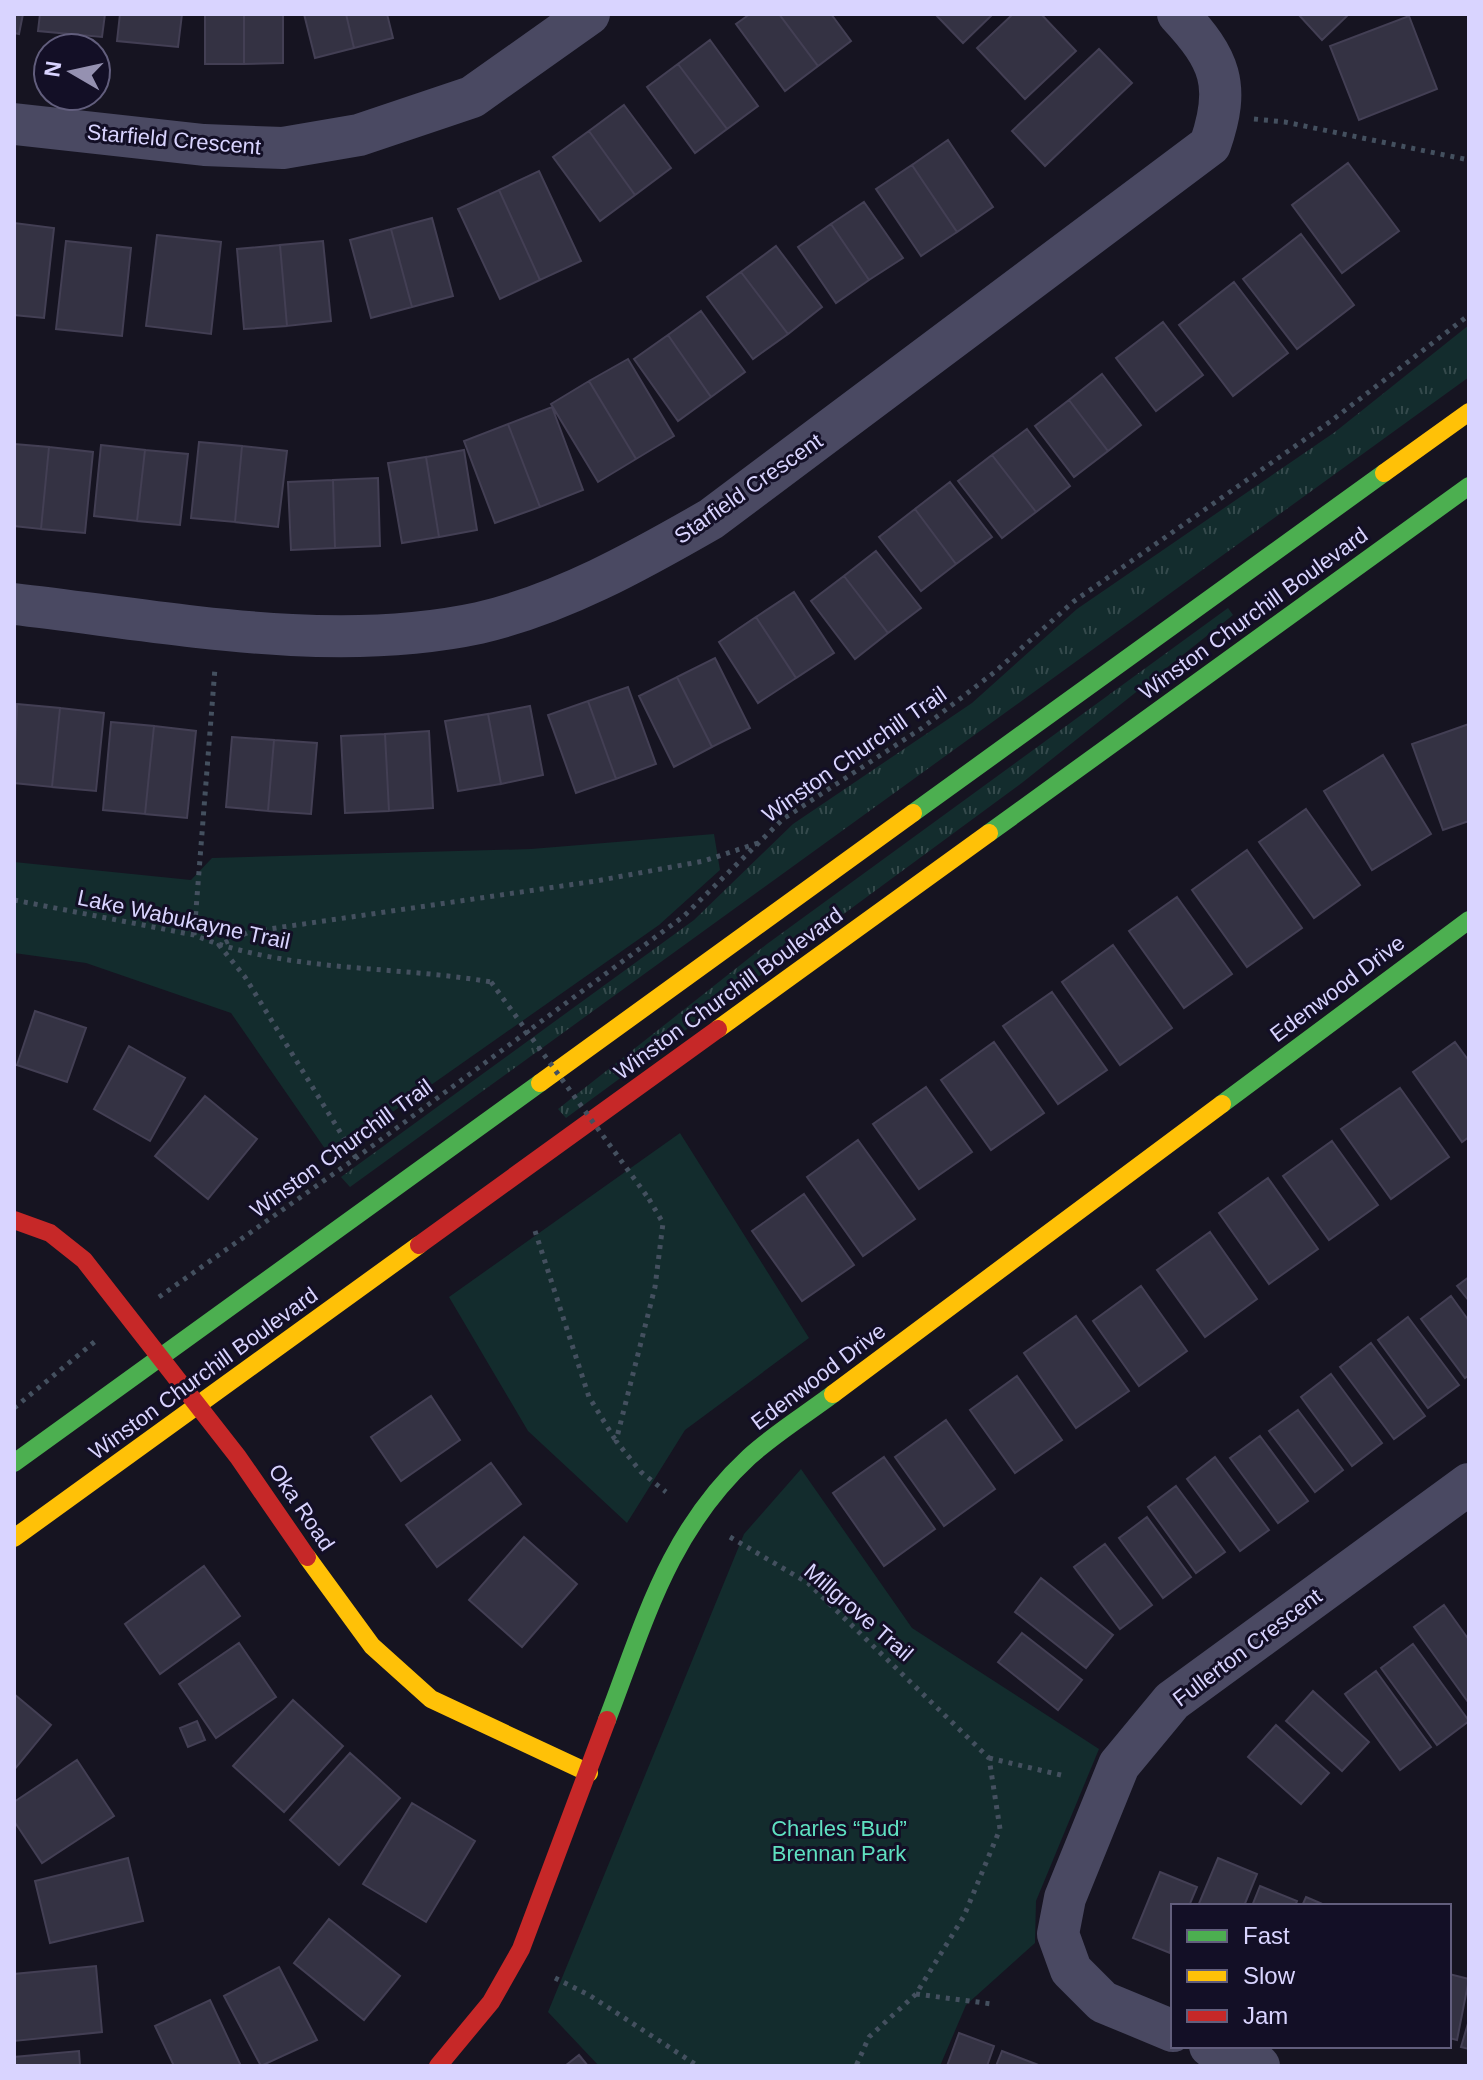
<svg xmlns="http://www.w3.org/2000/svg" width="1483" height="2080" viewBox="0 0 1483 2080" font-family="Helvetica,sans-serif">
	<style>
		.grass { fill: url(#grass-tufts) }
		.green { fill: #132c2d }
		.building { fill: #343243; stroke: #433f54; stroke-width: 2 }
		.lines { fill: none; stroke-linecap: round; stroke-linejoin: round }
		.path { stroke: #44505f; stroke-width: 5; stroke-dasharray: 4 6; stroke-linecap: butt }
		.street { stroke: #4a4962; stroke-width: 42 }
		.fast { stroke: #4caf50; stroke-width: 18 }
		.slow { stroke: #ffc107; stroke-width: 18 }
		.jam { stroke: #c62828; stroke-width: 18 }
		.path-bridge { stroke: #44505f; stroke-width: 5; stroke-dasharray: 4 6; stroke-linecap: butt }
		.labels { text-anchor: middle; stroke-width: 6; stroke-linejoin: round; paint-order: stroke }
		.street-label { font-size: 22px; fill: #d9d4ff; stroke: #130f26 }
		.park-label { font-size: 22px; fill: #5fe0c0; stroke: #130f26 }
	</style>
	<defs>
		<pattern id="grass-tufts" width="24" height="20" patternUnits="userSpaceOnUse" patternTransform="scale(2)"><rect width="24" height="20" fill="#132c2d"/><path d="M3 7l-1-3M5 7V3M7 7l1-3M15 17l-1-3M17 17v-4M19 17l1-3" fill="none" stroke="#354a4c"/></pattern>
	</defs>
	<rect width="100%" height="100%" fill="#161421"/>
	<path class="grass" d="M1469,325V377L350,1187L341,1177L694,920L793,824L972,703L1077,609L1335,432Z
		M1228,608L1233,615L1023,782L566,1118L558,1109L767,944Z"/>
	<path class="green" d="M714,834L720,870L659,925L330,1156L231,1013L86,963L14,953V862L191,880L212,858L531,849Z
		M680,1133L809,1338L685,1430L627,1523L528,1431L449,1297Z
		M801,1469L912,1628L1099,1749L1036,1901L1035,1943L966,2005L940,2066H599L548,2012L744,1534Z"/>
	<path class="building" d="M14,14H23L19,34L14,33Z
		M40,14H105L102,37L38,31Z
		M120,14H182L178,47L117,41Z
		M205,14H244V64H205Z
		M244,14H283V63L244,64Z
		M304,14H346L354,48L315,58Z
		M346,14H387L393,38L354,48Z
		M750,14H779L818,66L785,91L736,24Z
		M779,14H831L851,41L818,66Z
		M935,14H993L963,43Z
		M1013,14H1041L1076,51L1025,99L977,48Z
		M1298,14H1349L1322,40Z
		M1409,16L1437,89L1359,120L1330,46Z
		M710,40L758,106L727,129L678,64Z
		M1099,49L1132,83L1045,166L1012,131Z
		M678,64L727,129L695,153L647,87Z
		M624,105L671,168L635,195L589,131Z
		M589,131L635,195L600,221L553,157Z
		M948,140L993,207L957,232L912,165Z
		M1348,163L1399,231L1342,273L1292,205Z
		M912,165L957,232L921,256L876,189Z
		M539,171L581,261L540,280L499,190Z
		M499,190L540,280L500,299L458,209Z
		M864,202L903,258L869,280L831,224Z
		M432,218L453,296L412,307L391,229Z
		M14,223L54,228L44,318L14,315Z
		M831,224L869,280L836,303L798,247Z
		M391,229L412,307L371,318L350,240Z
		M1301,234L1354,305L1297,349L1243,279Z
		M157,235L221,242L211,334L146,326Z
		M66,241L131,248L122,336L56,329Z
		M323,241L331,321L287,326L280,245Z
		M280,245L287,326L244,329L237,249Z
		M776,246L822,307L788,334L741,272Z
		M741,272L788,334L753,359L707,297Z
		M1234,282L1288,353L1233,396L1179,325Z
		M701,311L745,372L711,397L668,335Z
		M1163,322L1203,375L1156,411L1116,358Z
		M668,335L711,397L678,421L634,359Z
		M628,359L674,436L636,459L589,381Z
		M1102,374L1141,425L1108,451L1069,400Z
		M589,381L636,459L598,482L551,404Z
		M1069,400L1108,451L1074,477L1035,426Z
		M552,407L583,490L540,507L508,424Z
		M508,424L540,507L495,523L464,441Z
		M1027,429L1070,486L1036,512L992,455Z
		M199,442L242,446L235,522L191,518Z
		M14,444L49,447L41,529L14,526Z
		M101,445L145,450L137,521L94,516Z
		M242,446L287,451L278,527L235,522Z
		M49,447L93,452L85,533L41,529Z
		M145,450L188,454L180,525L137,521Z
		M464,450L477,530L439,537L426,457Z
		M992,455L1036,512L1002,538L958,481Z
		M426,457L439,537L402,543L388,463Z
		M378,478L380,546L335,548L333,480Z
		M333,480L335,548L291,550L288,482Z
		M950,482L992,537L956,564L915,509Z
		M915,509L956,564L921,591L879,537Z
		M876,551L921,608L888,633L844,576Z
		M844,576L888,633L855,659L811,601Z
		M794,592L834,653L796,678L756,617Z
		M756,617L796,678L758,703L719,642Z
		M715,658L750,728L712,747L677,677Z
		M677,677L712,747L674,767L639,696Z
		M628,687L656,764L616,779L588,701Z
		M588,701L616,779L576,793L548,715Z
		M17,704L60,708L52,787L14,783Z
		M530,706L543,775L501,784L488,714Z
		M60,708L104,713L96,791L52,787Z
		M488,714L501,784L458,791L445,721Z
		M111,722L154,726L145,814L103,810Z
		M1469,724V821L1443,830L1412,744Z
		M154,726L196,731L187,818L145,814Z
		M429,731L433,808L389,811L385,734Z
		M385,734L389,811L345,813L341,736Z
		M232,737L274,740L268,811L226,807Z
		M274,740L317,743L311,814L268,811Z
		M1383,755L1431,834L1372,870L1324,791Z
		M1306,809L1360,885L1314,918L1259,842Z
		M1247,850L1302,928L1247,967L1192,890Z
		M1177,897L1232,974L1184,1008L1129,931Z
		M1113,945L1172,1028L1120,1065L1062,982Z
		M1052,992L1107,1070L1058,1104L1003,1026Z
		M35,1011L86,1028L67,1082L17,1065Z
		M994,1042L1044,1113L991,1150L941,1080Z
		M1455,1042L1469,1061V1137L1462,1142L1413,1072Z
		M129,1046L185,1078L150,1141L94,1109Z
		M926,1087L972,1152L919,1189L873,1124Z
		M1400,1088L1449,1157L1391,1199L1341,1129Z
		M205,1096L257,1139L208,1199L155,1156Z
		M858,1140L915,1219L863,1256L807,1177Z
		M1332,1141L1378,1205L1329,1240L1283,1176Z
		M1268,1178L1318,1249L1269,1284L1219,1213Z
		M804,1194L854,1265L802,1301L752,1231Z
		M1210,1232L1257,1299L1205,1337L1157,1270Z
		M1469,1277V1301L1457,1286Z
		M1141,1286L1187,1351L1139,1386L1093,1321Z
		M1451,1296L1469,1321V1375L1465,1378L1421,1319Z
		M1076,1316L1129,1391L1076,1428L1024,1353Z
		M1408,1317L1459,1385L1428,1408L1378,1340Z
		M1371,1343L1425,1416L1394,1439L1340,1367Z
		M1331,1374L1382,1443L1352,1466L1301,1397Z
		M1017,1376L1062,1440L1015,1473L970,1410Z
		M431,1396L460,1440L401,1481L371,1437Z
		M1298,1410L1343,1470L1315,1492L1269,1431Z
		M946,1420L995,1489L944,1526L895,1457Z
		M1260,1436L1308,1501L1278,1523L1230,1458Z
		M884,1457L935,1529L884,1566L833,1493Z
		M1215,1457L1269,1530L1240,1551L1187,1479Z
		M491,1463L521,1504L437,1567L406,1525Z
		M1176,1486L1225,1552L1196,1573L1148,1507Z
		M1147,1517L1191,1577L1163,1598L1119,1538Z
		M524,1537L577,1584L522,1647L469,1600Z
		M1105,1544L1152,1605L1120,1629L1074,1567Z
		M204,1566L240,1616L160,1674L125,1624Z
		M1041,1578L1113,1635L1086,1668L1015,1612Z
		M1444,1605L1469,1640L1468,1702L1414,1627Z
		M1022,1633L1082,1680L1058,1710L998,1662Z
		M239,1643L276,1697L216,1738L179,1684Z
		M1413,1644L1469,1721L1437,1745L1381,1668Z
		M1376,1671L1431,1747L1400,1770L1345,1694Z
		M1313,1691L1369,1742L1342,1771L1286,1721Z
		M14,1694L51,1725L14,1770Z
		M293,1700L343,1746L284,1812L233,1766Z
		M197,1721L205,1740L188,1747L180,1728Z
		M1276,1725L1329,1773L1301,1804L1248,1757Z
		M350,1753L400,1798L339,1865L290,1820Z
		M77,1760L114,1816L42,1863L14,1821V1802Z
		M412,1803L475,1841L426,1922L363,1884Z
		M128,1858L143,1921L50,1943L35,1881Z
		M1218,1858L1257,1874L1244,1906H1198Z
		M1160,1872L1197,1887L1189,1906H1173L1170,1953L1133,1938Z
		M1260,1886L1297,1901L1295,1906H1252Z
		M1306,1897L1327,1906H1302Z
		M329,1919L400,1976L364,2020L294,1963Z
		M96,1966L102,2032L14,2041V1974Z
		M279,1967L317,2040L261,2066L224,1996Z
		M1449,1974L1469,1979L1457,2040L1449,2038Z
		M210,2000L241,2066H174L155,2026Z
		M1469,2020V2049L1461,2047Z
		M959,2033L994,2046L987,2066H947Z
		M79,2051L80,2066H14V2057Z
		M1002,2051L1041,2066H996Z
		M579,2055L588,2066H565Z"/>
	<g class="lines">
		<path class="path" d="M1254,119L1285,122L1469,160
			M14,900L194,935C286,973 394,965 491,982
			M194,935L215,668
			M356,1158L245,977L219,945L249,932L596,881L704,861L758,843
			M649,1199L663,1223L655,1287L616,1441L641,1472L666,1492
			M535,1231L589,1397L616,1441
			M159,1297L356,1158L684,916L783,819L922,728L996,671L1073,602L1331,421L1469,315
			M14,1408L98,1339
			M730,1537L808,1583L989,1758L1000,1829L964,1916L916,1994L869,2037L856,2066
			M989,1758L1065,1776
			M555,1978L589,1995L698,2066
			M916,1994L992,2004"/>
		<path class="street" d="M14,124L204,145L283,148L359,135L472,97L589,14
			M14,604C164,621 330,655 479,623C561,604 638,561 711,519L1210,145C1231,85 1220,59 1178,14
			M1173,2031L1103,2002L1071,1970L1058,1934L1065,1898L1119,1765L1172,1701L1469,1484
			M1210,2046L1259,2066"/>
		<path class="fast" d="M913,813L1384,473
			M989,833L1469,486
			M1222,1104L1469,920
			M14,1463L540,1083
			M607,1720C645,1621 668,1532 749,1457C774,1434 805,1415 833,1394"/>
		<path class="slow" d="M1384,473L1469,412
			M718,1029L989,833
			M540,1083L913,813
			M833,1394L1222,1104
			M14,1538L419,1245
			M307,1557L372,1646L431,1699L589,1773"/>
		<path class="jam" d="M14,1220L50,1233L84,1260L238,1457L307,1557
			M419,1245L718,1029
			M438,2066L491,2002L521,1949L607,1720"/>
		<path class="path-bridge" d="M491,982L649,1199"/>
	</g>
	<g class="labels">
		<g class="street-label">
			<text transform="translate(174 139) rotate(5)" y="8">Starfield Crescent</text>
			<text transform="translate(748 488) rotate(-35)" y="8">Starfield Crescent</text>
			<text transform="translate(1253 613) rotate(-36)" y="8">Winston Churchill Boulevard</text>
			<text transform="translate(854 754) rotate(-35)" y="8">Winston Churchill Trail</text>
			<text transform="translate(184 919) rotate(12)" y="8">Lake Wabukayne Trail</text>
			<text transform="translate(1337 988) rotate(-37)" y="8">Edenwood Drive</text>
			<text transform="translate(728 993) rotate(-36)" y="8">Winston Churchill Boulevard</text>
			<text transform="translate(341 1148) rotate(-36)" y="8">Winston Churchill Trail</text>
			<text transform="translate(203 1373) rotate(-36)" y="8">Winston Churchill Boulevard</text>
			<text transform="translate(818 1376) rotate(-37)" y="8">Edenwood Drive</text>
			<text transform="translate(302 1507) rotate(56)" y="8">Oka Road</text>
			<text transform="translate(859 1612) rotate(41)" y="8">Millgrove Trail</text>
			<text transform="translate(1247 1647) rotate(-37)" y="8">Fullerton Crescent</text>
		</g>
		<g class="park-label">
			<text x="839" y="1836">Charles “Bud”<tspan x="839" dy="25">Brennan Park</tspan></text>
		</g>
	</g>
	<rect width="1483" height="2080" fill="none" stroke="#d9d4ff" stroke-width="32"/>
	<rect x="1171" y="1904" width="280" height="144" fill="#130f26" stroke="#625e7d" stroke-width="2"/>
	<rect x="1187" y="1930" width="40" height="12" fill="#4caf50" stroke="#625e7d" stroke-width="2"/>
	<text x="1243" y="1944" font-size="24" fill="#d9d4ff">Fast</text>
	<rect x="1187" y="1970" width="40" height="12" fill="#ffc107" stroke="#625e7d" stroke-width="2"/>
	<text x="1243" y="1984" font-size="24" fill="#d9d4ff">Slow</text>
	<rect x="1187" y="2010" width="40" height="12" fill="#c62828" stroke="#625e7d" stroke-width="2"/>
	<text x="1243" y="2024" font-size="24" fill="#d9d4ff">Jam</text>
	<g transform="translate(72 72) rotate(279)"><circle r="38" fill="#130f26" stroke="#625e7d" stroke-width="2"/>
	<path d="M0-6L14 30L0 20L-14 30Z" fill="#9591b1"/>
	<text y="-12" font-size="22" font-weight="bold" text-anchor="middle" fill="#d9d4ff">N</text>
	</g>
</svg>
